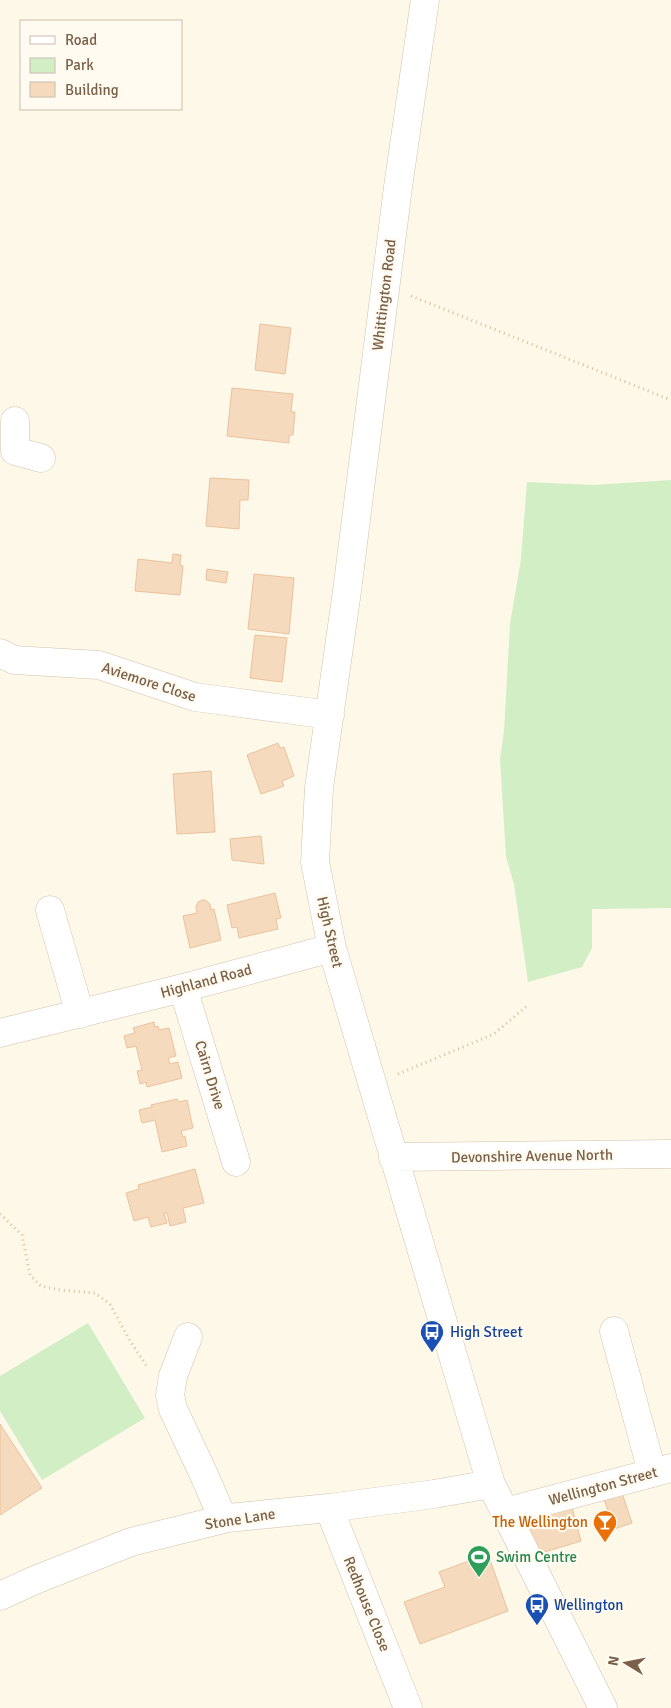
<svg xmlns="http://www.w3.org/2000/svg" width="671" height="1708" viewBox="0 0 671 1708" font-family="Signika,sans-serif">
	<style>
		.green { fill: #d1eec4 }
		.building { fill: #f6dabd; stroke: #eac29c }
		.lines { fill: none; stroke-linecap: round; stroke-linejoin: round }
		.minor-casing { stroke: #d2c1ac; stroke-width: 29 }
		.path { stroke: #dcbd9f; stroke-width: 3; stroke-dasharray: 1 4; stroke-linecap: butt }
		.minor { stroke: #fff; stroke-width: 28 }
		.labels { text-anchor: middle; stroke-width: 4.5; stroke-linejoin: round; paint-order: stroke }
		.street-label { font-size: 15px; fill: #7b6049; stroke: #fffbf0 }
		.transit-label { font-size: 15px; fill: #164399; stroke: #fffbf0; text-anchor: start }
		.food-label { font-size: 15px; fill: #c56008; stroke: #fffbf0; text-anchor: end }
		.leisure-label { font-size: 15px; fill: #27864d; stroke: #fffbf0; text-anchor: start }
	</style>
	<rect width="100%" height="100%" fill="#fef8e8"/>
	<path class="green" d="M671,480V908L592,909V948L582,967L528,982L514,884L506,857L500,759L504,731L510,624L521,559L527,482L593,485Z
		M88,1323L145,1418L42,1480L0,1411V1376Z"/>
	<path class="building" d="M260,324L291,328L285,374L255,370Z
		M232,388L293,394L291,412H295L293,435H289V443L227,436Z
		M210,478L249,480L248,500H240L239,529L206,526Z
		M173,554L181,555L180,565L183,566L180,595L135,591L138,559L172,563Z
		M207,569L228,572L226,583L206,580Z
		M254,574L294,578L289,634L248,629Z
		M255,635L287,638L282,682L250,678Z
		M278,743L280,748L284,747L294,776L282,781L284,786L261,794L247,755Z
		M211,771L215,832L177,834L173,774Z
		M261,836L264,864L232,860L230,839Z
		M275,893L281,918L276,919L278,929L239,938L237,927L232,928L227,905Z
		M202,900H205L210,904L211,910L214,909L221,940L190,948L183,916L197,913L196,907L198,902Z
		M154,1022L155,1027L158,1026L159,1030L169,1028L176,1056L168,1058L170,1064L178,1062L182,1078L147,1087L146,1082L140,1084L137,1071L142,1070L136,1046L127,1048L124,1036L135,1033L133,1028Z
		M177,1099L179,1102L187,1100L193,1128L181,1131L183,1137L185,1136L187,1146L162,1152L155,1120L142,1123L139,1110L152,1107L151,1105Z
		M195,1169L204,1203L183,1208L186,1222L170,1226L167,1213H164L167,1223L151,1227L148,1217L134,1221L126,1193L139,1189L138,1185Z
		M0,1424L42,1488L0,1515Z
		M622,1493L632,1523L614,1529L604,1499Z
		M572,1507L581,1541L538,1554L525,1519Z
		M488,1554L508,1611L420,1644L404,1602L445,1587L439,1572Z"/>
	<g class="lines">
		<g class="minor-casing">
			<path id="minor" d="M425,0L398,187L347,591L319,788L315,862L332,948L491,1484L603,1708
				M15,421V451L41,458
				M0,653L14,660L99,665L195,697L330,715
				M50,910L80,1014
				M183,988L236,1162
				M0,1033L183,988L332,948
				M393,1157L671,1154
				M614,1331L652,1472
				M188,1337L173,1376L170,1395L173,1409L205,1477L223,1519
				M329,1508L408,1708
				M505,1512L671,1468
				M0,1596L35,1580L131,1542L228,1518L329,1508L434,1494L491,1484"/>
		</g>
		<path class="path" d="M411,296L671,400
			M398,1074L494,1034L528,1005
			M0,1214L22,1235L30,1275L41,1286L60,1290L95,1293L110,1304L130,1341L148,1368"/>
		<use href="#minor" class="minor"/>
	</g>
	<defs>
		<g id="bus-pin" transform="scale(1.25)"><path d="M0 17L-7.5 6A9.5 9.5 0 1 1 7.5 6Z" fill="#1a4fb4" stroke="#fffbf0"/><path d="M-5-6H5V4H4V6H2V4H-2V6H-4V4H-5ZM-3.5-4V0h7V-4ZM-3.5 1.2v1.5H-2V1.2ZM2 1.2v1.5H3.5V1.2Z" fill="#fff"/></g>
		<g id="bar-pin" transform="scale(1.25)"><path d="M0 17L-7.5 6A9.5 9.5 0 1 1 7.5 6Z" fill="#e8710a" stroke="#fffbf0"/><path d="M-6-5H6L.8 .8V4.5H3.5V6h-7V4.5H-.8V.8Z" fill="#fff"/></g>
		<g id="stadium-pin" transform="scale(1.25)"><path d="M0 17L-7.5 6A9.5 9.5 0 1 1 7.5 6Z" fill="#2e9e5b" stroke="#fffbf0"/><path d="M0-5a6.5 5 0 1 0 0 10a6.5 5 0 1 0 0-10ZM-3.5-1.8h7v3.6h-7Z" fill="#fff"/></g>
	</defs>
	<g fill-rule="evenodd">
		<use href="#bus-pin" x="432" y="1332"/>
		<use href="#bar-pin" x="605" y="1522"/>
		<use href="#stadium-pin" x="479" y="1557"/>
		<use href="#bus-pin" x="537" y="1605"/>
	</g>
	<g class="labels">
		<g class="street-label">
			<text transform="translate(384 295) rotate(-83)" y="5">Whittington Road</text>
			<text transform="translate(149 682) rotate(18)" y="5">Aviemore Close</text>
			<text transform="translate(330 932) rotate(77)" y="5">High Street</text>
			<text transform="translate(206 981) rotate(-15)" y="5">Highland Road</text>
			<text transform="translate(210 1075) rotate(73)" y="5">Cairn Drive</text>
			<text transform="translate(532 1156) rotate(-1)" y="5">Devonshire Avenue North</text>
			<text transform="translate(603 1486) rotate(-15)" y="5">Wellington Street</text>
			<text transform="translate(240 1519) rotate(-9)" y="5">Stone Lane</text>
			<text transform="translate(367 1604) rotate(68)" y="5">Redhouse Close</text>
		</g>
		<g class="transit-label">
			<text x="450" y="1337">High Street</text>
			<text x="554" y="1610">Wellington</text>
		</g>
		<g class="food-label">
			<text x="588" y="1527">The Wellington</text>
		</g>
		<g class="leisure-label">
			<text x="496" y="1562">Swim Centre</text>
		</g>
	</g>
	<rect x="20" y="20" width="162" height="90" fill="#fffbf0" stroke="#cabdad"/>
	<rect x="30" y="36" width="25" height="8" fill="#ffffff" stroke="#cabdad"/>
	<text x="65" y="45" font-size="15" fill="#7b6049">Road</text>
	<rect x="30" y="58" width="25" height="15" fill="#d1eec4" stroke="#cabdad"/>
	<text x="65" y="70" font-size="15" fill="#7b6049">Park</text>
	<rect x="30" y="82" width="25" height="15" fill="#f6dabd" stroke="#cabdad"/>
	<text x="65" y="95" font-size="15" fill="#7b6049">Building</text>
	<g transform="translate(626 1663) rotate(280)" stroke="#fffbf0" stroke-width="4" paint-order="stroke">
	<path d="M0-4L9 19L0 12L-9 19Z" fill="#7b6049"/>
	<text y="-8" font-size="14" font-weight="bold" text-anchor="middle" fill="#7b6049">N</text>
	</g>
</svg>
